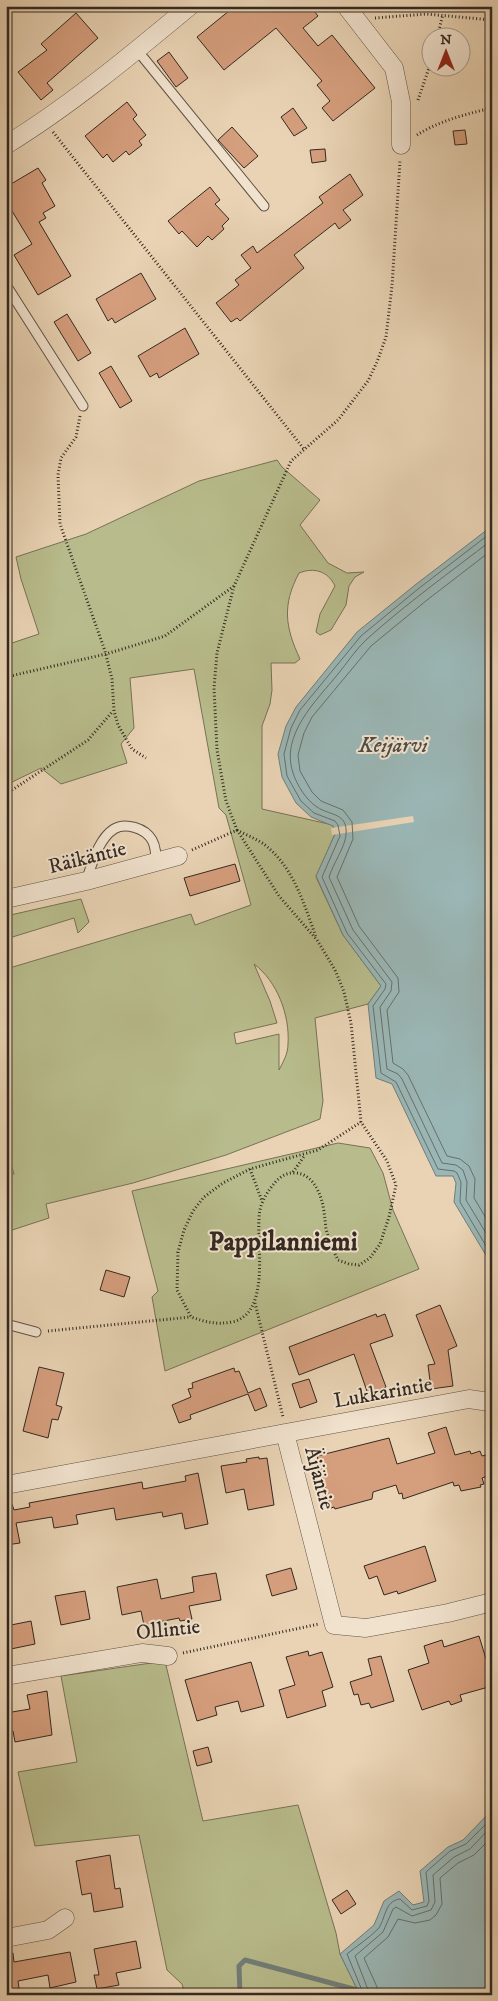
<svg xmlns="http://www.w3.org/2000/svg" width="498" height="2001" viewBox="0 0 498 2001" font-family="'IM FELL DW Pica',serif">
	<style>
		.green { fill: #b8bc8c; stroke: #767256; fill-rule: evenodd }
		.water { fill: #9ab6b5; stroke: #717e7a }
		.pier { fill: #e9d3b4 }
		.lines { fill: none; stroke-linecap: round; stroke-linejoin: round }
		.shore { stroke: #66706b; stroke-width: 1 }
		.stream { stroke: #717e7a; stroke-width: 5 }
		.building { fill: #d59e7d; stroke: #332921 }
		.service-casing { stroke: #605446; stroke-width: 11 }
		.minor-casing { stroke: #605446; stroke-width: 19 }
		.path { stroke: #332921; stroke-width: 3; stroke-dasharray: 1 2.5; stroke-linecap: butt }
		.service { stroke: #f1e2ce; stroke-width: 9 }
		.minor { stroke: #f1e2ce; stroke-width: 18 }
		.labels { text-anchor: middle; stroke-width: 4; stroke-linejoin: round; paint-order: stroke }
		.street-label { font-size: 21px; fill: #332921; stroke: #f1e2ce }
		.water-label { font-size: 22px; font-style: italic; fill: #4d4c46; stroke: #f1e2ce }
		.district-label { font-size: 26px; font-weight: bold; fill: #332921; stroke: #f1e2ce }
	</style>
	<rect width="100%" height="100%" fill="#e9d3b4"/>
	<filter id="stains"><feTurbulence type="fractalNoise" baseFrequency=".004" numOctaves="4"/><feColorMatrix values="0 0 0 0 .2 0 0 0 0 .09 0 0 0 0 .02 0 0 0 .5 -.17"/></filter>
	<radialGradient id="worn" r=".72"><stop offset=".6" stop-color="#630" stop-opacity="0"/><stop offset="1" stop-color="#630" stop-opacity=".3"/></radialGradient>
	<path class="green" d="M394,6H492V11L394,8Z
		M277,460L282,467L320,500L300,525L328,563L347,573L364,572L355,577L349,586L346,605L331,630L320,635L316,632L320,614L335,586C328,571 314,567 299,573C282,605 285,627 300,659L295,663H271L272,690L270,704L262,726V809L333,825L335,834L316,877L343,935L381,986L368,1004L315,1018L323,1101L320,1119L226,1155L133,1183L46,1204L49,1218L6,1232V1174H14L6,1147V969L191,914L195,925L251,905L226,815L219,808L194,669L130,678L134,728L121,744L127,763L61,784L41,768L6,785V645L39,634L21,579L16,557L86,534L199,481ZM254,964C277,981 290,1015 288,1044C288,1054 283,1062 279,1070V1034L236,1044L234,1033L277,1023L270,1001Z
		M81,899L89,922L78,933L74,918L6,939V916Z
		M338,1143L370,1148L383,1173L393,1210L419,1269L165,1371L152,1297L158,1291L132,1191Z
		M165,1661L203,1821L298,1805L336,1933L340,1954L360,1995H185L182,1984L167,1970L139,1835L35,1846L18,1772L77,1762L61,1676Z"/>
	<path class="water" d="M492,526V1269L487,1257L454,1202L456,1183L453,1176H436L392,1084L376,1078L368,1004L381,986L343,935L316,876L335,834L333,826L311,817L296,803L282,777L278,754L286,726L296,707L357,632L415,585Z
		M489,1813H492V1995H360L340,1954L374,1925L384,1901L399,1891L413,1905L424,1902L420,1871L448,1847L463,1840Z"/>
	<path class="pier" d="M413,816L414,822L332,835L331,828Z"/>
	<g class="lines">
		<path class="shore" d="M492,532L418,589L361,636L300,710L291,728L284,754L287,776L301,801L314,813L335,821L338,825L340,836L322,877L347,933L386,984L385,989L373,1006L381,1073L396,1082L438,1169L454,1171L457,1173L461,1182L460,1202L492,1256
			M492,540C450,572 406,604 367,639C356,649 347,663 338,674C316,701 280,735 293,773C297,785 306,800 317,807C330,816 348,812 346,835C345,847 333,864 329,877L353,930L392,982L391,991L380,1007L387,1069L398,1074L402,1079L442,1163L456,1165L463,1170L467,1182L466,1200L492,1243
			M492,550L427,600L371,646L312,717L304,733L298,755L300,771L312,792L321,801L343,810L352,822L353,839L337,877L359,926L398,978L399,992L387,1010L393,1063L403,1069L408,1075L447,1156L460,1159L469,1166L475,1179L474,1198L492,1228
			M364,1995L347,1954C357,1946 369,1938 378,1929C386,1919 384,1901 400,1899L412,1910L427,1906L429,1901L426,1872L450,1851L466,1844L492,1818
			M370,1995L355,1956L383,1932L393,1909L396,1907L412,1916L431,1910L435,1902L433,1875L454,1857L470,1849L492,1826
			M378,1995L377,1987L364,1958L388,1937L398,1919L415,1923L430,1920L436,1915L442,1904L440,1878L458,1863L474,1855L492,1837"/>
		<path class="stream" d="M240,1995L239,1966L245,1960L357,1990"/>
	</g>
	<path class="building" d="M235,6H310L318,16L303,28L318,46L332,35L375,88L333,121L322,108L330,101L317,85L322,81L276,28L224,70L197,37Z
		M76,13L98,38L47,83L53,90L41,100L18,72L47,50L41,44Z
		M169,52L188,78L176,87L157,61Z
		M127,102L137,115L133,119L146,135L139,141L142,145L129,155L126,151L113,162L107,154L103,158L85,136Z
		M293,108L307,128L294,136L281,117Z
		M232,127L258,156L244,168L218,140Z
		M465,130L467,144L455,145L453,131Z
		M325,149L326,161L312,163L310,150Z
		M38,168L46,180L42,183L55,206L43,213L46,218L39,222L71,276L38,295L14,255L32,244L6,201V187Z
		M350,174L363,195L343,210L351,220L339,229L335,223L294,255L304,268L240,321L237,318L231,322L216,303L239,285L235,280L251,268L241,255L253,246L257,253L323,203L319,197Z
		M210,187L220,200L215,204L229,219L222,226L224,229L212,240L208,236L197,247L182,231L179,234L168,221Z
		M141,273L156,299L115,323L112,318L108,321L96,299Z
		M67,314L91,353L78,361L54,322Z
		M185,328L199,354L159,378L157,373L150,377L138,356Z
		M111,366L132,401L120,408L99,373Z
		M235,864L240,881L190,896L184,878Z
		M106,1270L130,1277L124,1297L100,1290Z
		M440,1305L457,1346L448,1350L453,1386L431,1389L428,1365L435,1364L416,1315Z
		M376,1314L377,1317L385,1314L393,1336L370,1344L386,1387L368,1394L354,1354L299,1375L289,1347Z
		M39,1367L64,1373L56,1405L62,1407L58,1420L52,1419L48,1438L23,1431Z
		M234,1368L235,1372L239,1371L248,1393L260,1388L267,1406L255,1411L248,1394L190,1415L191,1419L179,1423L172,1405L191,1397L188,1389L193,1388L192,1383Z
		M309,1379L317,1402L300,1408L292,1384Z
		M446,1427L455,1455L470,1451L471,1454L480,1451L482,1456L486,1455L490,1469L486,1470L488,1476L482,1478L484,1484L480,1485L481,1487L461,1491L459,1485L454,1486L453,1482L403,1499L402,1493L399,1494L396,1485L373,1492L372,1499L335,1509L334,1507L331,1508L317,1456L389,1438L397,1464L435,1453L428,1433Z
		M259,1457V1459L267,1458L274,1505L248,1510L244,1489L226,1493L221,1466L247,1462L246,1459Z
		M198,1473L208,1524L185,1529L182,1513L163,1517L162,1512L116,1520L114,1508L76,1515L78,1524L54,1528L52,1517L16,1523L20,1543L6,1545V1504H12L14,1510L30,1507L29,1503L142,1482L143,1489L186,1481L185,1476Z
		M425,1546L436,1581L398,1594L397,1591L384,1595L377,1576L369,1579L364,1566Z
		M291,1568L297,1589L272,1596L266,1575Z
		M216,1573L221,1600L189,1606L192,1619L180,1621L179,1618L144,1625L141,1611L122,1615L117,1587L157,1579L161,1599L194,1592L192,1577Z
		M85,1591L90,1619L61,1625L55,1596Z
		M31,1621L35,1644L6,1650V1626Z
		M479,1636L486,1659L492,1658V1686L460,1695L462,1701L451,1705L449,1701L422,1710L408,1670L429,1663L424,1646L442,1640L444,1647Z
		M308,1651L309,1656L322,1652L333,1687L322,1691L326,1706L287,1718L279,1690L295,1685L286,1657Z
		M381,1656L394,1701L371,1708L369,1703L361,1705L358,1694L354,1695L350,1682L372,1675L368,1659Z
		M251,1662L264,1706L241,1712L238,1701L215,1707L217,1715L197,1721L185,1680Z
		M47,1691L52,1735L15,1742L13,1731L6,1733V1713L30,1709L27,1695Z
		M208,1747L212,1762L197,1766L193,1751Z
		M110,1855L115,1889L120,1888L123,1907L94,1912L91,1893L82,1895L76,1861Z
		M347,1890L356,1904L341,1914L332,1900Z
		M136,1941L141,1968L116,1973L119,1985L97,1989L94,1975H99L94,1949Z
		M70,1952L76,1982L50,1988L48,1975L18,1981L20,1995H6V1953H13L14,1962Z"/>
	<g class="lines">
		<g class="service-casing">
			<path id="service" d="M137,50L264,206
				M6,285L83,406
				M86,881C92,865 98,839 114,829C125,822 145,828 152,840C156,847 156,855 156,863
				M6,1324L36,1332"/>
		</g>
		<g class="minor-casing">
			<path id="minor" d="M346,6L394,68L401,102V145
				M6,145C71,105 131,55 190,6
				M6,899L86,881L178,856
				M285,1433L334,1625L366,1628L448,1613L492,1602
				M6,1485L469,1399L489,1402
				M6,1676L142,1653L168,1656
				M6,1938L48,1930L65,1918"/>
		</g>
		<path class="path" d="M375,18L426,14L492,20
			M437,38L443,14
			M418,100L430,65
			M53,132L304,449
			M417,135C439,121 466,114 492,108
			M80,416L76,437L61,458L58,475L60,524L105,651L112,679L114,711L118,725L132,749L146,758
			M6,677L106,654L165,636L234,586
			M6,794L88,740L113,711
			M237,830L279,896L317,940L335,970L344,992L351,1023L361,1122L387,1161L396,1185L389,1217L380,1244L370,1258L359,1265L349,1264L338,1260C333,1250 328,1239 326,1228C324,1214 324,1200 316,1187C312,1180 305,1173 295,1173C286,1172 278,1178 273,1185C265,1195 259,1206 259,1219C257,1248 270,1314 232,1322C216,1325 206,1322 191,1317L177,1290L178,1252L184,1230L193,1211L204,1197L223,1183L250,1169L318,1150L361,1122
			M237,830C246,835 257,839 265,845C294,868 304,904 316,937
			M192,850L237,830L226,801L217,750L214,688L217,653L234,586L291,461L338,420L368,381L377,362L386,337L392,286L400,161
			M250,1169L262,1201
			M293,1172L305,1155
			M255,1303L283,1417
			M48,1331L191,1317
			M183,1653L319,1624"/>
		<use href="#service" class="service"/>
		<use href="#minor" class="minor"/>
	</g>
	<g class="labels">
		<g class="street-label">
			<text transform="translate(87 857) rotate(-14)" y="7">Räikäntie</text>
			<text transform="translate(383 1392) rotate(-10)" y="7">Lukkarintie</text>
			<text transform="translate(320 1478) rotate(75)" y="7">Äijäntie</text>
			<text transform="translate(168 1629) rotate(-6)" y="7">Ollintie</text>
		</g>
		<g class="water-label">
			<text x="393" y="752">Keijärvi</text>
		</g>
		<g class="district-label">
			<text x="283" y="1250">Pappilanniemi</text>
		</g>
	</g>
	<rect width="498" height="2001" fill="none" stroke="#e9d3b4" stroke-width="25"/>
	<rect x="8" y="8" width="483" height="1986" fill="none" stroke="#332921" stroke-width="2.5"/>
	<rect x="12" y="12" width="473" height="1976" fill="none" stroke="#332921"/>
	<g transform="translate(446 52)"><circle r="24" fill="#f1e2ce" stroke="#a59889"/>
	<path d="M0-4L9 19L0 12L-9 19Z" fill="#8f2418"/>
	<text y="-8" font-size="14" font-weight="bold" text-anchor="middle" fill="#332921">N</text>
	</g>
	<rect width="100%" height="100%" filter="url(#stains)"/>
	<rect width="100%" height="100%" fill="url(#worn)"/>
</svg>
